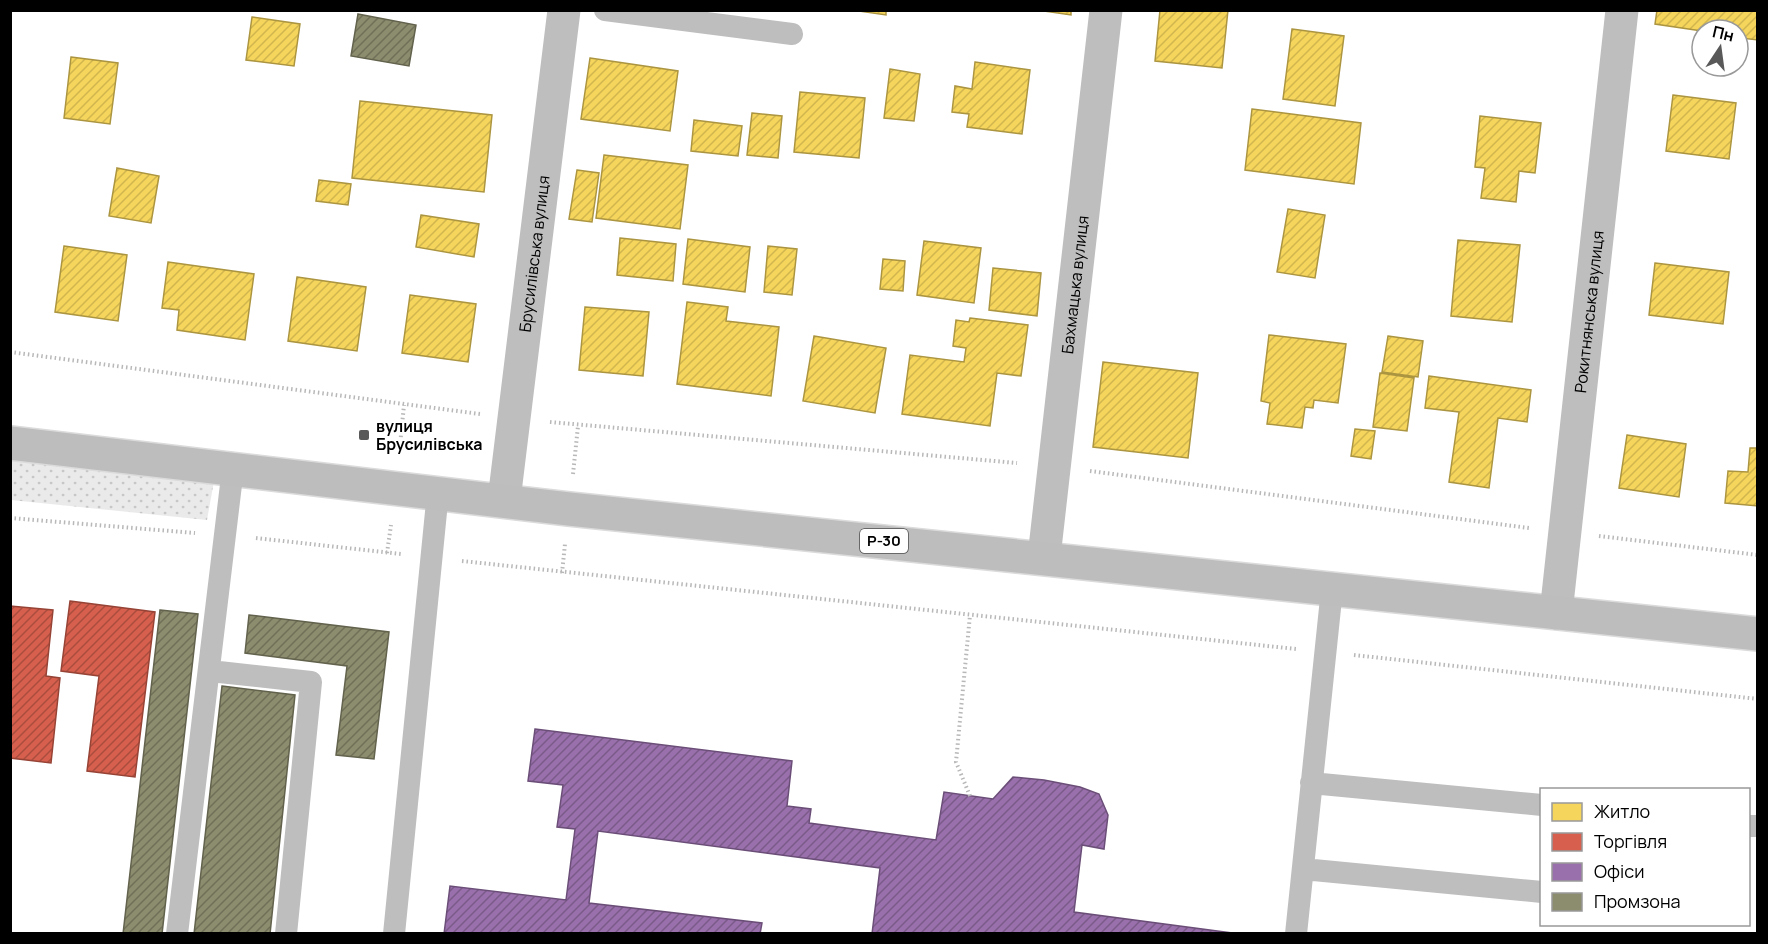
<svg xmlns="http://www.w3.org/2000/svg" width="1768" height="944" viewBox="0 0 1768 944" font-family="Manrope,sans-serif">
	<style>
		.grass { fill: url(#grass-dots) }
		.homes { fill: url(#homes-hatch); stroke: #ac9540; stroke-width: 1.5 }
		.shops { fill: url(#shops-hatch); stroke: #964336; stroke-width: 1.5 }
		.offices { fill: url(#offices-hatch); stroke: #6b4e78; stroke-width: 1.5 }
		.industry { fill: url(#industry-hatch); stroke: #62624d; stroke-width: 1.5 }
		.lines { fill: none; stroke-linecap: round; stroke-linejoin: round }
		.primary-casing { stroke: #dbdbdb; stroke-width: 36 }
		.path { stroke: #b8b8b8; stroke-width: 4; stroke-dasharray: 1.5 3; stroke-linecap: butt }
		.lane { stroke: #bebebe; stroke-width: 22 }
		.street { stroke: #bebebe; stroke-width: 33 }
		.primary { stroke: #bdbdbd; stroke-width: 33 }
		.poi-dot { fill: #595959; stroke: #fff; stroke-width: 2 }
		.labels { text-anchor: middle; stroke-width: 6; stroke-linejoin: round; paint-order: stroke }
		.shield { fill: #fff; stroke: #4c4c4c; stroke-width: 1.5 }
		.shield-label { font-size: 15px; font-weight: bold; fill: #000 }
		.street-label { font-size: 16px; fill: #000; stroke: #fff }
		.poi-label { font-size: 16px; font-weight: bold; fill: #000; stroke: #fff; text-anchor: start }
	</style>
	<defs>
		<pattern id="grass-dots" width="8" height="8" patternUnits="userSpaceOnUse" patternTransform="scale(1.5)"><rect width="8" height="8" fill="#eaeaea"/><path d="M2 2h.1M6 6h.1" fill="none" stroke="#c7c7c7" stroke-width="1.8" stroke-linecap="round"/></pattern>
		<pattern id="homes-hatch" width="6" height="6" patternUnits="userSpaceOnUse" patternTransform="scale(1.5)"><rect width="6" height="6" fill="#f6d55c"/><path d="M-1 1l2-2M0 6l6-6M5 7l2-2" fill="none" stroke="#d1b54e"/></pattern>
		<pattern id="shops-hatch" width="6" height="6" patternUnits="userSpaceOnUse" patternTransform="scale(1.5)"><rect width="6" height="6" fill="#d6604d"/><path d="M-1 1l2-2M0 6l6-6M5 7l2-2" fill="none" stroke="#ab4d3e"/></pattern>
		<pattern id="offices-hatch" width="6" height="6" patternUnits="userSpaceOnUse" patternTransform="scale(1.5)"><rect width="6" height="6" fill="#9970ab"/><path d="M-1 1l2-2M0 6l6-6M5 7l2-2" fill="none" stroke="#7a5a89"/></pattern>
		<pattern id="industry-hatch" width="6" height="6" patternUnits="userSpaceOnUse" patternTransform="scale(1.5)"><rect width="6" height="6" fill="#8c8c6e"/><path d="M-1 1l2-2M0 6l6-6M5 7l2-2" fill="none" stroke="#707058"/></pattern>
	</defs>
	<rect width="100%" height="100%" fill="#fff"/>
	<path class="grass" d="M11,459L214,481L207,520L11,500Z"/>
	<path class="homes" d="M852,10H886V15Z
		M1037,10H1071V15Z
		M1160,10H1228L1222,68L1155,61Z
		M1657,10H1758V40L1741,38L1738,53V30L1702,31L1655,24Z
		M252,17L300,24L294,66L246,60Z
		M1292,29L1344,36L1335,106L1283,99Z
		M71,57L118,63L110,124L64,118Z
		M590,58L678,71L670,131L581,119Z
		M975,62L1030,70L1022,134L967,127L969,114L952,112L955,86L972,89Z
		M890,69L920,74L914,121L884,118Z
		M800,92L865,98L859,158L794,152Z
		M1673,95L1736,103L1729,159L1666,151Z
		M360,101L492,115L484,192L352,178Z
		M1252,109L1361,123L1354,184L1245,170Z
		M752,113L782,116L778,158L747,155Z
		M1480,116L1541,123L1535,173L1519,171L1516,202L1481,198L1485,168L1475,167Z
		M694,120L742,126L738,156L691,151Z
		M604,155L688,165L680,229L596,218Z
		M117,168L159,176L151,223L109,216Z
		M577,170L599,173L592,222L569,219Z
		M319,180L351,184L348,205L316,201Z
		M1288,209L1325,215L1315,278L1277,272Z
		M421,215L479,224L474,257L416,247Z
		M620,238L676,244L673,281L617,275Z
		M688,239L750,247L745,292L683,284Z
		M1458,240L1520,245L1512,322L1451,316Z
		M924,241L981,248L974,303L917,295Z
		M64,246L127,255L118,321L55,312Z
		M768,246L797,249L792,295L764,292Z
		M883,259L905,261L903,291L880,289Z
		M168,262L254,274L245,340L177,330L179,310L162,308Z
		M1655,263L1729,272L1723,324L1649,315Z
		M993,268L1041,273L1037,316L989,310Z
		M297,277L366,287L357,351L288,341Z
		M410,295L476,304L468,362L402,353Z
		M687,302L728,307L726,321L779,327L771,396L677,384Z
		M585,307L649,312L643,376L579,370Z
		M970,318L1028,325L1021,376L997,373L990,426L902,414L910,355L964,362L966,348L953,346L956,320L969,322Z
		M1269,335L1346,344L1338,403L1314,400L1313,408L1305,407L1302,428L1267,424L1270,403L1261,401Z
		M814,336L886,348L875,413L803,401Z
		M1388,336L1423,341L1418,377L1382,372Z
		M1103,362L1198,373L1188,458L1093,447Z
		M1380,373L1414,378L1407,431L1373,427Z
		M1429,376L1531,390L1527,422L1498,418L1489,488L1449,482L1459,412L1425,408Z
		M1355,429L1375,431L1371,459L1351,456Z
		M1627,435L1686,444L1679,497L1619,488Z
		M1750,448H1758V506L1725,503L1728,471L1748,472Z"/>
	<path class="shops" d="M70,601L155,612L135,777L87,771L99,676L61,671Z
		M10,606L53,610L46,676L60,678L51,763L10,758Z"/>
	<path class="offices" d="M535,729L792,761L787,806L811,809L809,823L936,840L944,792L993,799L1013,777L1044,780L1080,787L1099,794L1108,815L1104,849L1082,845L1074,912L1240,934H872L880,868L598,831L589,903L762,923L760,934H444L450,886L566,900L575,829L557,827L563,785L528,781Z"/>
	<path class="industry" d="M358,14L416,25L409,66L351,56Z
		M160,610L198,614L162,934H123Z
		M249,615L389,632L374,759L336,755L347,666L245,653Z
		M222,686L295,695L270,934H194Z"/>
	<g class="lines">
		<g class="primary-casing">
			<path id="primary" d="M10,443L569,509L1758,634"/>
		</g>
		<path class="path" d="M10,352L480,414
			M550,422L1017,463
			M399,455L404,405
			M1090,471L1529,528
			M573,474L578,426
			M10,518L195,533
			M1599,536L1758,555
			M256,538L401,554
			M387,553L391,525
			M462,561L1296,649
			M562,573L565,544
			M1354,655L1758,699
			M970,796L956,762L970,615"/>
		<path class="lane" d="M605,10L792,34
			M210,671L311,682L286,934
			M1311,783L1542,805
			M1748,826H1758
			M1303,869L1542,892
			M177,934L233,468
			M394,934L438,492
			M1296,934L1332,589"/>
		<g class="street">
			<path id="s1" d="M504,500L564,10"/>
			<path id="s2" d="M1044,557L1106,10"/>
			<path id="s3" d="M1556,613L1622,10"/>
		</g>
		<use href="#primary" class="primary"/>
	</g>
	<rect class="poi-dot" x="358" y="429" width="12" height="12" rx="3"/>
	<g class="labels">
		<rect class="shield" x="860" y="529" width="48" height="24" rx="4.5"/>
		<g class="shield-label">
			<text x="884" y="546">Р-30</text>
		</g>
		<g class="street-label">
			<text dy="6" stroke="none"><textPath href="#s1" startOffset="248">Брусилівська вулиця</textPath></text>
			<text dy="6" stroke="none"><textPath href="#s2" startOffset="274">Бахмацька вулиця</textPath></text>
			<text dy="6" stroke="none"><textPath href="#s3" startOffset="303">Рокитнянська вулиця</textPath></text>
		</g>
		<g class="poi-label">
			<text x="376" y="432">вулиця<tspan x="376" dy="18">Брусилівська</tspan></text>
		</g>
	</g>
	<rect width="1768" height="944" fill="none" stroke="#000000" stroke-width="24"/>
	<rect x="1540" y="788" width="210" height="138" fill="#ffffff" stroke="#999999" stroke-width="1.5"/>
	<rect x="1552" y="803" width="30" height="18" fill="#f6d55c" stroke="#999999" stroke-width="1.5"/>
	<text x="1594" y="818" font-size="18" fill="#000000">Житло</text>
	<rect x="1552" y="833" width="30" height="18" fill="#d6604d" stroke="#999999" stroke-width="1.5"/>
	<text x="1594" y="848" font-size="18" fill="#000000">Торгівля</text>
	<rect x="1552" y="863" width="30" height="18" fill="#9970ab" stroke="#999999" stroke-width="1.5"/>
	<text x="1594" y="878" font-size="18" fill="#000000">Офіси</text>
	<rect x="1552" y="893" width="30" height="18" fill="#8c8c6e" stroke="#999999" stroke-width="1.5"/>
	<text x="1594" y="908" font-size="18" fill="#000000">Промзона</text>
	<g transform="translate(1720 48) rotate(13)"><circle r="28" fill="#ffffff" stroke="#999999" stroke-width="1.5"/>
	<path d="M0-4.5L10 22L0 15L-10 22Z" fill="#595959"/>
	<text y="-9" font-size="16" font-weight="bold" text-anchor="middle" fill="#000000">Пн</text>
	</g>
</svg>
